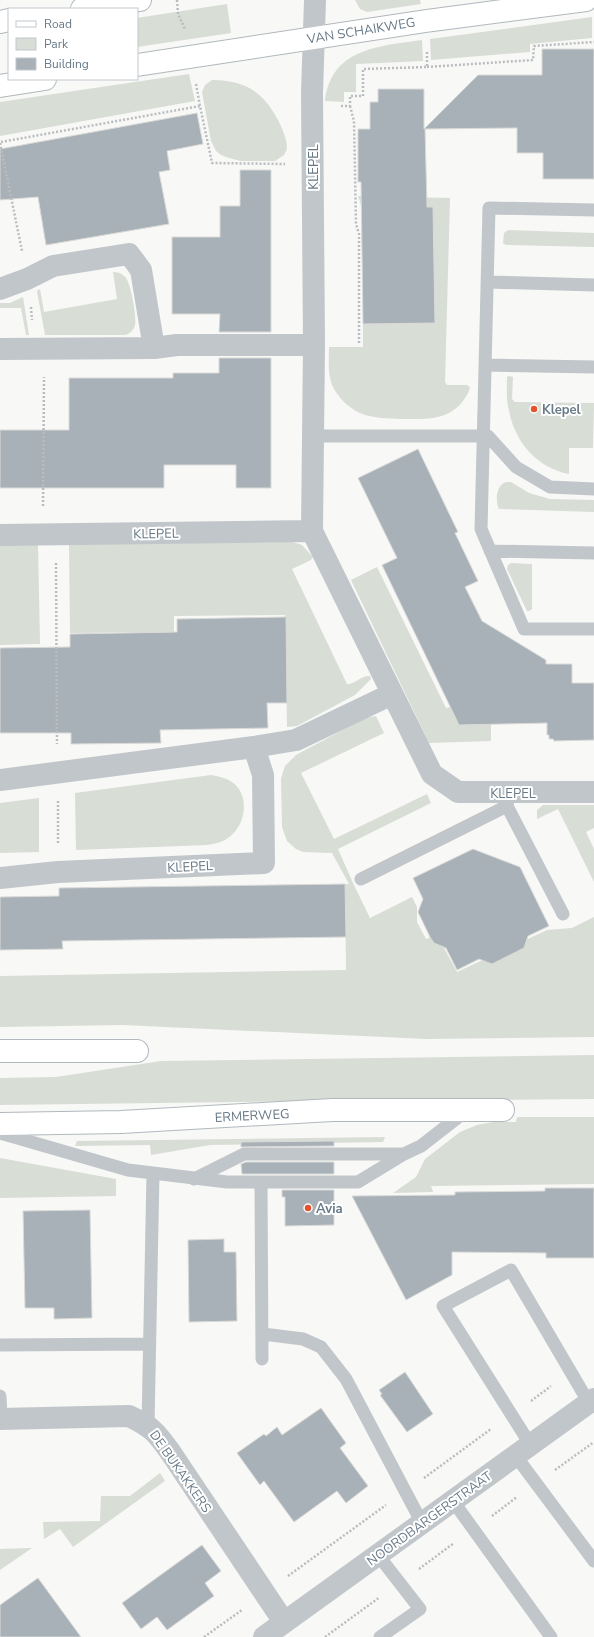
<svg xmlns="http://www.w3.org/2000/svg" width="594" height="1637" viewBox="0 0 594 1637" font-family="'Nunito Sans',sans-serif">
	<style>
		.green { fill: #d8ddd5 }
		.building { fill: #a8b1b7; stroke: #dadad8 }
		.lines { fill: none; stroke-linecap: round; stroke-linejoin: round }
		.secondary-casing { stroke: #b1b8bd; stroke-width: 24 }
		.path { stroke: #b9bdc0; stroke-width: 2.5; stroke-dasharray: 2 2; stroke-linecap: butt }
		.lane { stroke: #c1c6ca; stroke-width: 13 }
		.street { stroke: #c1c6ca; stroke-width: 22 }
		.secondary { stroke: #fff; stroke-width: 22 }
		.poi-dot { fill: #e4522b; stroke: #fff; stroke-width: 1.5 }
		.labels { text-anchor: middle; stroke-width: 4; stroke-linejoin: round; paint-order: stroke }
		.street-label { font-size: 13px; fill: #677987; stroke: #fff }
		.poi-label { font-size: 13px; font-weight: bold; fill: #677987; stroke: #fff; text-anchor: start }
	</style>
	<rect width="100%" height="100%" fill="#f8f8f6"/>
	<path class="green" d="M355,0H421L420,1L421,4L367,12L360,9Z
		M227,4L231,33L137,47V18Z
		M592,17V38L530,44V52L431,60L430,39Z
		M422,40L423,61L356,64V92H344V102L325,101C331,48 380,46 422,40Z
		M189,74L195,101L0,136V102Z
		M212,80C245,80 264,92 279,122C283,131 287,139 287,149L284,155L275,161H241L229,158L221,155L216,151L211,141L202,92L205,85Z
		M358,196L450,198L445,382L447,385H467L470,387C469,392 466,397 463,401C448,421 425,419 402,419C388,418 374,419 360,413C349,408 340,399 334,389C327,376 329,360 329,347H363V324L435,323L433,207L362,208Z
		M508,230L594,233V247L506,245L503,243L504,233Z
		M113,272C118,272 123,274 126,278C131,285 137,317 135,325C134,330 130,334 125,335H45L37,291L40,289L44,312L117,299Z
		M23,297L29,335H26L21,308H0V303H10Z
		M509,376L513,377L512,399L515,402L594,403L593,448H569V474C537,468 515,442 509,411C506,400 507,389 507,377Z
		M506,482H511L529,493L550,499L594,500V512L499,509C495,501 496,485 506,482Z
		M293,542L302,545L313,557L311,560L292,569L347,684C355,685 361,675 370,676L371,679L355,695L297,726L287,727L285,615L174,616V632L70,633L69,544Z
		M0,545H38L40,644L0,645Z
		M511,563L532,564V609L529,611H527L507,569L508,565Z
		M377,567L446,708L450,707L459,725L491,724V741L429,743L351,580Z
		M376,716L384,733L301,773L334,839L427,794L431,803L338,849L353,883L370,918L412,897L417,907V922L426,939L437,935L457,972L547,930L572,928L594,917V1037L427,1039L123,1025L0,1027V976L346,970L345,884H349L332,853L303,852L296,849L287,841L282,827L281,779L283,772L285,766L296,755L365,718Z
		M211,775C218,776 226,778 232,782C252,796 245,830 225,840C219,843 213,844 207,845L76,850L75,793Z
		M39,798V852L0,853V803Z
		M543,805H594V828L586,832L594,849V882L558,809L537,819V810Z
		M594,1055V1099L319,1101L0,1105V1078L56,1077L161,1061Z
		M517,1117H594V1184L431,1186L433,1192L393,1193L416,1177L425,1159L460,1132L477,1125L493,1122H516Z
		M385,1137L383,1142L210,1145L151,1155L150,1145L75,1146L77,1141Z
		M0,1158L116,1179V1196L0,1198Z
		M160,1473L165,1481L73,1547L60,1529L44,1539L43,1522L100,1521L101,1496H130Z
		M32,1548L0,1570V1549Z"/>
	<path class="building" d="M542,49H594V179H543V153H517V128L425,129L427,207H433L435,323L363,324L361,182H358V129H370V102H378V89H424V129L478,75H542Z
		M197,113L203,144L167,151L170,170L159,172L169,224L46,245L38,197L0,200V149Z
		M240,170H271V332H219L220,314H172V237H220V206H240Z
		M219,358H271V488H236V465H164V488H0V430H69V378H173V373H219Z
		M418,449L458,532L455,533L478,581L465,587L482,621L546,660V664H572V683H594V740L554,741L553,739H549V735H547V723L459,725L382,565L397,558L358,478Z
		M286,617L287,703H267L268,728L160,730L161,743L71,744V733H0V648L70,647V634L177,632V619Z
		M473,849L520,867L549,926L528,936L524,948L492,964L479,959L457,970L446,948L434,943L430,937L418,912L423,899L413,878Z
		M345,884L346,937L62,941L63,949L0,950V897L59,896V888Z
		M334,1141V1146L241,1147V1142Z
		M246,1162H334V1174H242L241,1164Z
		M545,1188H594V1258H546V1253L452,1252V1275L406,1300L352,1196L455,1195V1192L545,1191Z
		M282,1190H334V1225L285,1226V1197H282Z
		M90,1210L92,1318L54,1319V1308H25L23,1211Z
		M224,1239V1252H236L237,1321L189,1322L188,1240Z
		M405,1372L433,1414L407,1432L380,1395L382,1394L379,1390Z
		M321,1408L346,1443L340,1448L368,1486L346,1503L337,1491L294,1522L264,1481L260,1485L237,1453L264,1434L266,1436L277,1427L282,1435Z
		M202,1545L221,1571L205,1583L214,1596L167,1630L157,1617L141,1629L122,1603Z
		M38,1578L81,1637H0V1605Z"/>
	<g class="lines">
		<g class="secondary-casing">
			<path id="secondary" d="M82,9L140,0
				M0,22L9,20
				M137,65L426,21L586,0
				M0,86L45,79
				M0,1051H137
				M0,1124L121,1122L332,1110H503"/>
		</g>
		<path class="path" d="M177,0L178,14L185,29
			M427,67L533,60L534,46L594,42
			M196,84L200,106
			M341,106H350V96H363V69L427,67V50
			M350,106L354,121L356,224L359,234V344
			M1,142L200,106L212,163L285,164
			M0,143L22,251
			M31,307L32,320
			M43,506L44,377
			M56,563L57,744
			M58,801V844
			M531,1401L551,1386
			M555,1470L594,1442
			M424,1478L491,1429
			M492,1516L517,1497
			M419,1569L454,1543
			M288,1576L386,1505
			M204,1637L242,1610
			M325,1637L380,1597"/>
		<path class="lane" d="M594,210L489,208L481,529L524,629H594
			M488,282L594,285
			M485,365L594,367
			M313,436H488L516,467L550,487L594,489
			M490,551L594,553
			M508,799L507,806L563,914
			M361,879L507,806
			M0,1133L128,1170L227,1182H358L404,1154L421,1146L466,1111
			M194,1179L244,1154H403
			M261,1182L262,1359
			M263,1334L303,1339L321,1347L346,1379L422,1523
			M0,1345L149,1344
			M0,1396L1,1419
			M148,1425L153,1173
			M530,1444L443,1306L511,1270L589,1403
			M515,1455L594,1561
			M453,1501L551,1637
			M378,1555L420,1609L380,1637"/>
		<path class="street" d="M315,0L312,93L314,345L312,531L432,774L458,792H594
			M0,289L27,279L53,266L129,254L141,270L154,348
			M0,349L154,348L177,345H314
			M0,535L312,531
			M0,780L254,747L296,740L392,694
			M0,878L58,872L264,863L263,775L254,747
			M0,1419L129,1416C152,1427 156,1432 171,1453L284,1622
			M264,1637L594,1399"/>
		<use href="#secondary" class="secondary"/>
	</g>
	<g class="poi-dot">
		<circle cx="534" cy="409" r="4"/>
		<circle cx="308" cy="1208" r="4"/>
	</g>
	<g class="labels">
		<g class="street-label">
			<text transform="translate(361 30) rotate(-9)" y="5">VAN SCHAIKWEG</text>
			<text transform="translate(313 167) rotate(-90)" y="5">KLEPEL</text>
			<text transform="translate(156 533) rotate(-1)" y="5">KLEPEL</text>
			<text x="513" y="798">KLEPEL</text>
			<text transform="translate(190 866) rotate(-3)" y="5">KLEPEL</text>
			<text transform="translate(252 1115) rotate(-3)" y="5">ERMERWEG</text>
			<text transform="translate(181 1471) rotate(55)" y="5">DE BUKAKKERS</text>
			<text transform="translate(429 1518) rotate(-36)" y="5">NOORDBARGERSTRAAT</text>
		</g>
		<g class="poi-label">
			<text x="542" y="414">Klepel</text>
			<text x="316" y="1213">Avia</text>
		</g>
	</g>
	<rect x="8" y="8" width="130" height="72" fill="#ffffff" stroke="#c2c9cf"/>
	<rect x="16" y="21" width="20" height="6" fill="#ffffff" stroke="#c2c9cf"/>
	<text x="44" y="28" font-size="12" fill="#677987">Road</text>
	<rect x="16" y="38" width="20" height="12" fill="#d8ddd5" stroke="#c2c9cf"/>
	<text x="44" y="48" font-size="12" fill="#677987">Park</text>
	<rect x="16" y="58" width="20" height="12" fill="#a8b1b7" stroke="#c2c9cf"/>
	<text x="44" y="68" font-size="12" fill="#677987">Building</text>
</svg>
